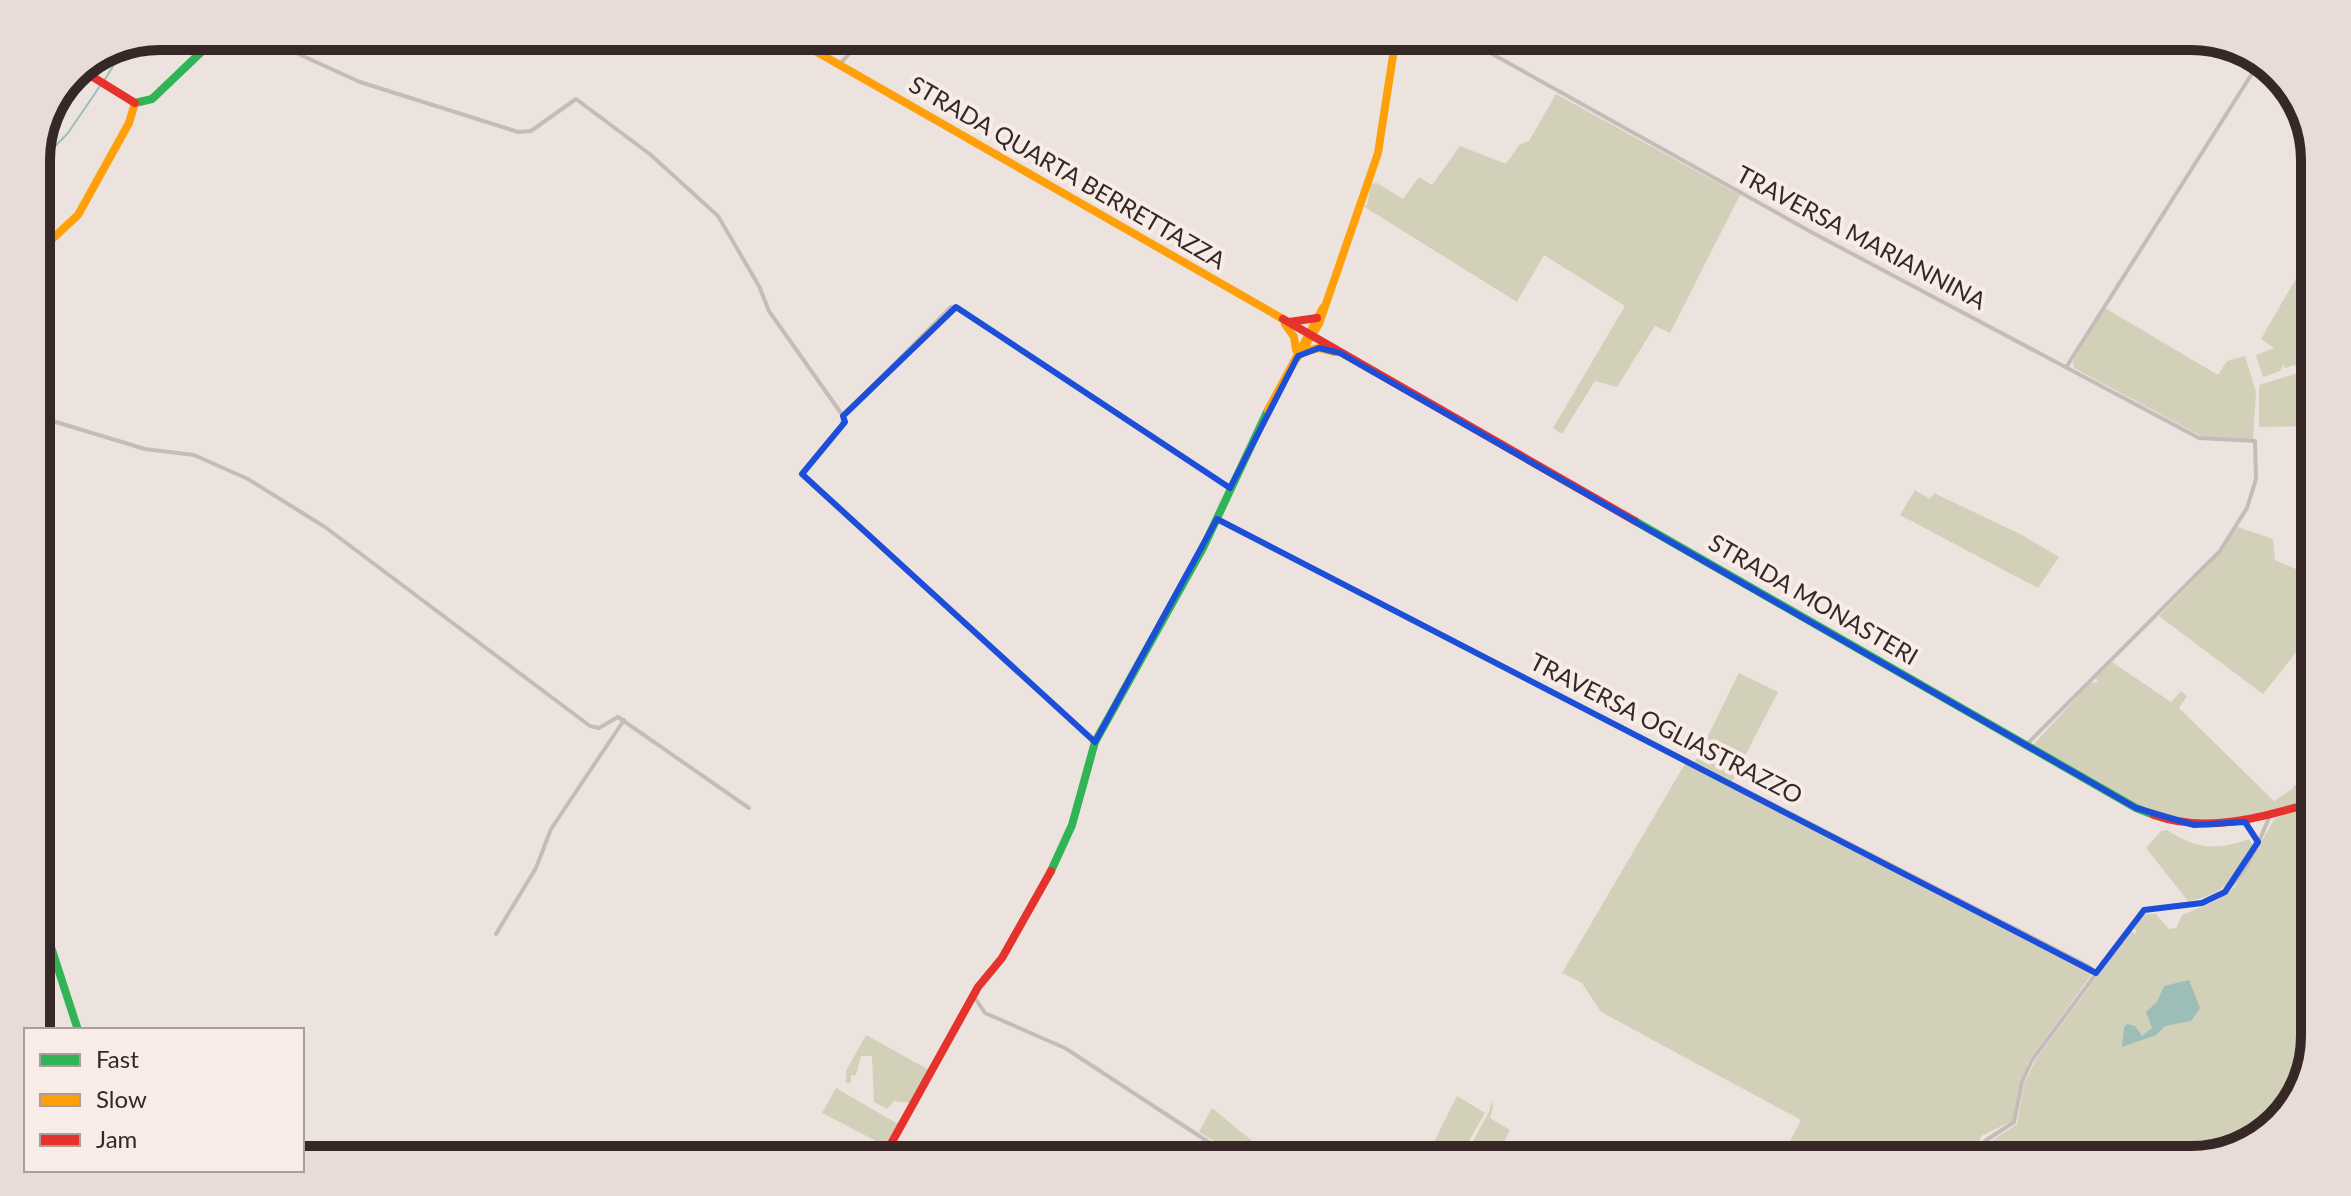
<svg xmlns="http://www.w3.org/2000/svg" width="2351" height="1196" viewBox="0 0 2351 1196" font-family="Lato,sans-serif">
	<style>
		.green { fill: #d2d0b9 }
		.water { fill: #9cbeb6 }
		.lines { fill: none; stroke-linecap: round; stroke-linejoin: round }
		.stream { stroke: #9cbeb6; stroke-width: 2 }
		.street { stroke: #c5bbb8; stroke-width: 4 }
		.fast { stroke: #30b455; stroke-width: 8 }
		.slow { stroke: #ff9f0a; stroke-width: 8 }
		.jam { stroke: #e5322d; stroke-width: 8 }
		.marked { fill: none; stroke: #1d4ed8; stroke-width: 6; stroke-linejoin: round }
		.labels { text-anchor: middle; stroke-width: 8; stroke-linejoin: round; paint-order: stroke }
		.street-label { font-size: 24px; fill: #352827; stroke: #f9ece6 }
		.rim { fill: none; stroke: #352827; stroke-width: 10 }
	</style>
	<rect width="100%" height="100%" fill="#ece3df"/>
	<path class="green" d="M1556,94L1740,195L1670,333L1655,326L1617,387L1595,381L1562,434L1553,428L1625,306L1544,255L1517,302L1363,206L1367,205L1371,184L1377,183L1403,199L1419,177L1432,185L1460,146L1506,164L1519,145L1529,141Z
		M2298,275L2315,285V426L2259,427V385L2298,373L2295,365L2285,368L2284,364L2280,371L2263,377L2256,355L2274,348L2261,339Z
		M2105,308L2218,375L2227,361L2245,356L2256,392L2253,439L2205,438L2074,368L2073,361Z
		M1915,490L1930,499L1934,493L2022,535L2059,557L2038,588L1900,515Z
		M2238,527L2273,539L2275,560L2298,570L2315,583V667L2298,650L2263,694L2159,616L2209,565Z
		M2112,662L2171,702L2181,691L2187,696L2179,708L2274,801L2292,789L2315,761V798C2288,806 2259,816 2231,820C2157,831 2094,780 2033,745L2090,683L2098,682L2096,678Z
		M1739,673L1778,692L1732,781L1695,762Z
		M1686,762L2086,967L2092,974L2028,1062L2012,1121L1981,1136L1974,1160H1863L1853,1154L1849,1160H1780L1801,1120L1601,1012L1582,983L1562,973Z
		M2315,806V1036L2302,1091L2260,1139L2192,1160H1981L1987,1144L2017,1124L2024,1084L2036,1059L2131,931L2135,934L2137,931L2134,928L2144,914H2156L2169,929L2176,928L2182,915L2218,900L2235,887L2275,818Z
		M2167,830C2196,849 2217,851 2249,839L2253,846C2236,877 2225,895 2188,901L2146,848L2161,831Z
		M866,1035L929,1070L910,1103L894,1101L887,1109L874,1102L872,1056H861L856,1075H851V1083H846V1071Z
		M836,1088L898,1124L886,1146L822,1113Z
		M1457,1096L1485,1113L1458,1160H1425Z
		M1491,1101L1493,1107L1490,1118L1510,1130L1499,1151L1473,1141L1490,1110Z
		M1212,1108L1256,1144L1285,1160H1264L1253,1150L1242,1158L1199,1132Z"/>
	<path class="water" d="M2189,980L2200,1008L2191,1021L2165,1026L2156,1035L2122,1047L2124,1027L2127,1024L2135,1026L2142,1036L2152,1028L2146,1012L2157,1002L2164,986Z"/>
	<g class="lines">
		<path class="stream" d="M104,81L122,51
			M36,166L68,133L100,86"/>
		<path class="street" d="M259,36L360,82L518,132L531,131L576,99L651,155L718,216L759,286L769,311L843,416L842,426L802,474L806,479L1095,742
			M1460,36L1813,233L2199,438L2255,441L2256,479L2247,508L2220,551L2026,745
			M839,65L865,36
			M2067,366L2260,61
			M844,415L951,307H956L1230,488
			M36,416L145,449L194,455L248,479L325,527L590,726L599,728L618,717L749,808
			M1217,519L2088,966L2096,973
			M2245,822L2258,842
			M496,934L536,868L551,829L624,720
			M973,995L985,1013L1065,1048L1216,1147L1226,1160
			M1977,1160L1985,1141L2014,1122L2022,1082L2032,1060L2142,912C2159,905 2180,906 2198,903C2239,897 2256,849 2270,815"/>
		<path class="fast" d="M135,103L152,99L218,36
			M1635,521L2136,808L2154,815
			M1051,871L1072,825L1095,742L1203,548L1268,410
			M36,901L78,1030"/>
		<path class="slow" d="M789,36L1283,319
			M36,254L78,215L129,123L135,103
			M1285,324L1294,337L1296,350
			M1302,352L1319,348L1334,352
			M1297,358L1319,324L1378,153L1396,36
			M1268,410L1323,308
			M36,425L41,454L36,474"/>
		<path class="jam" d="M80,69L135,103
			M1283,319L1635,521
			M1289,322L1317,318
			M2154,815C2207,834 2263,817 2315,802
			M882,1160L978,987L1002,958L1051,871"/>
	</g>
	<path class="marked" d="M956,307L1230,488L1298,356L1319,348L1340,353L2136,808L2194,825L2245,822L2258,842L2225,892L2202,903L2144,910L2096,973L1217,519L1095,742L802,474L845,422L843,416Z"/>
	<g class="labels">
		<g class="street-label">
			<text transform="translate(1067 173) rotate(30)" y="8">STRADA QUARTA BERRETTAZZA</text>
			<text transform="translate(1861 238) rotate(28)" y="8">TRAVERSA MARIANNINA</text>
			<text transform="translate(1813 600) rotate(30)" y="8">STRADA MONASTERI</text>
			<text transform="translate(1666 729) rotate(27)" y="8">TRAVERSA OGLIASTRAZZO</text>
		</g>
	</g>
	<path d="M0 0H2351V1196H0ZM160 50H2191A110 110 0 0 1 2301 160V1036A110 110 0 0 1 2191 1146H160A110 110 0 0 1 50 1036V160A110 110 0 0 1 160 50Z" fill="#e9dcd7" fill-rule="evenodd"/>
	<path class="rim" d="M160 50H2191A110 110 0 0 1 2301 160V1036A110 110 0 0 1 2191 1146H160A110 110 0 0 1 50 1036V160A110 110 0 0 1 160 50Z"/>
	<rect x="24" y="1028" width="280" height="144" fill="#f9ece6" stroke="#ab9e9a" stroke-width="2"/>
	<rect x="40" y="1054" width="40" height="12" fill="#30b455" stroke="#ab9e9a" stroke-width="2"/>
	<text x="96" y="1068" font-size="24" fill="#352827">Fast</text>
	<rect x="40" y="1094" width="40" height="12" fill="#ff9f0a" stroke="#ab9e9a" stroke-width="2"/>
	<text x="96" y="1108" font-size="24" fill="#352827">Slow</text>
	<rect x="40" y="1134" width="40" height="12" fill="#e5322d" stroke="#ab9e9a" stroke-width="2"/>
	<text x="96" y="1148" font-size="24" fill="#352827">Jam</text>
</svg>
